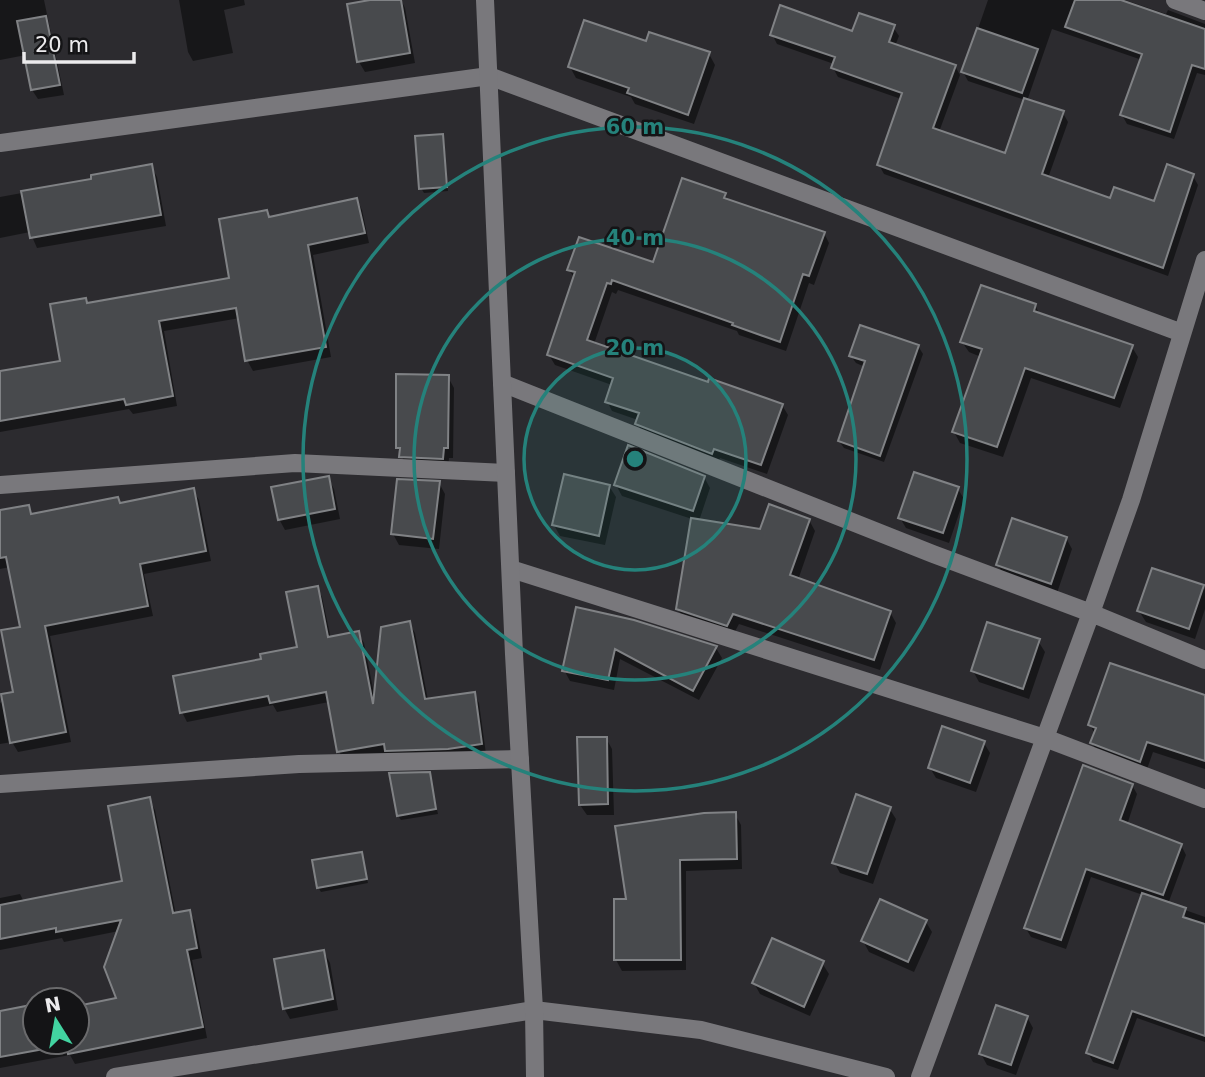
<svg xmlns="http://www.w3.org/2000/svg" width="1205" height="1077" viewBox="0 0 1205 1077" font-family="'DejaVu Sans',sans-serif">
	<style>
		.shadow { fill: #0007 }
		.building { fill: #484a4d; stroke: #808285; stroke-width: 2 }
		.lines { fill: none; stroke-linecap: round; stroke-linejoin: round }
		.street { stroke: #79787c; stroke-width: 18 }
		.secondary { stroke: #79787c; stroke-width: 18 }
		.ring { fill: none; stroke: #25827b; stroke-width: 3.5 }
		.centre { fill: #25827b; stroke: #141416; stroke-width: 3.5 }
		.ring-label { font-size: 21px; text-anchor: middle; font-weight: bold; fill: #25827b; stroke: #141416; stroke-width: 5; stroke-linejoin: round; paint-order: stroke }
	</style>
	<rect width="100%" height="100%" fill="#2c2b2f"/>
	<path class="shadow" d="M0,0H44L64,95L38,99L32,90L26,55L0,60Z
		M179,0H244L245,5L224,10L233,53L193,61L188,52Z
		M380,0H401L405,8L415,63L365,72L359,62L349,5Z
		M988,0H1125L1166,14L1168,10L1205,24V75L1197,73L1174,139L1127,124L1122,115L1142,60L1052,29L1027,101L1063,113L1068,122L1048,178L1111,200L1155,203L1193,176L1198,185L1168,276L884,174L879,165L901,99L838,77L833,68L834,64L777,44L772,34L854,33L893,27L899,36L895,46L955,66L960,75L939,132L1006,155L1025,100L968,81L963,72Z
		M647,43L709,54L715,65L694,124L635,104L631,97L576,78L570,67Z
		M442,136L444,140L448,191L424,193L421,188Z
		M151,166L157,177L166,226L37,248L30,232L0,238V197L93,180Z
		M725,194L728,200L824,233L829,243L814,285L809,283L786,351L739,335L737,331L618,290L616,294L612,292L594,344L709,384L782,405L788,415L767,474L720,458L718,463L643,433L637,423L638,420L612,411L607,401L612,385L555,365L549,355L575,279L569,270L654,265Z
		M357,200L362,210L369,243L313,255L331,357L253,371L247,360L240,318L164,331L177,406L133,414L129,409L0,432V373L62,362L88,305L232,279L267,212L270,219Z
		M1035,305L1040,315L1132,347L1138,357L1120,408L1031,378L1003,457L960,443L954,432L981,357L969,352L962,342Z
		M918,346L923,354L884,462L844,448L839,441L865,367L856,363L851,356Z
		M448,377L454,388L453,458H449L448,469L407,467L397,447Z
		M704,477L710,488L699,521L761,531L809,520L815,531L798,580L890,612L896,623L880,670L739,624L733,635L684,620L678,609L692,519L622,496L616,485Z
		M328,478L334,489L340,519L285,530L279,519Z
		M439,483L445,494L439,549L399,545L393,534Z
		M609,486L616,497L605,545L560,536L554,525Z
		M958,489L964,499L949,543L906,528L900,518Z
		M193,490L199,500L211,561L144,574L153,616L50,636L71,742L18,752L12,742L0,744V703L15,693L22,628L10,567L0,569V512L28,507L33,515L121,504Z
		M1066,538L1072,549L1057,593L1004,576L998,565Z
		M1203,587L1205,590V609L1195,639L1146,622L1139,611Z
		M317,588L322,597L331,639L358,633L364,643L375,699L409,623L415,633L428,700L474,694L479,703L486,754L344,761L339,751L329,702L277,712L273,705L187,722L182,712L263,661L299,649Z
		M577,609L716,648L722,658L699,700L620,659L614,690L570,681L564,670Z
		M1038,641L1045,652L1029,699L979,682L973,671Z
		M1205,710V769L1153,752L1146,772L1098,754L1092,743L1095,734L1090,725Z
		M606,738L612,749L614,815H587L580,805Z
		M984,743L990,753L976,792L936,778L930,768Z
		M429,774L438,814L401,820L398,816Z
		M1132,785L1137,794L1127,825L1181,845L1186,855L1168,904L1205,917V1042L1137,1018L1118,1070L1093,1062L1088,1053L1143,895L1091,877L1066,949L1031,937L1025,927Z
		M149,799L155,810L176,915L189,912L195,922L202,958L192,960L207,1038L75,1064L70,1055L0,1068V1013L30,1007L35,1015V1042H77V1007L118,999L119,931L64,942L62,938L0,950V896V898L20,894L24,902L124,882Z
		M889,808L896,819L873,884L840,873L834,862Z
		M735,814L741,825L742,869L686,871V970L622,971L616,960L628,901Z
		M361,854L368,883L321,892L318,887Z
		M926,922L932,932L914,972L869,952L863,941Z
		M324,952L330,963L338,1010L290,1019L284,1008Z
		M822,963L829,974L810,1016L760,994L754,983Z
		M1027,1017L1033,1028L1016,1075L987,1065L981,1054Z"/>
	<path class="building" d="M370,0H401L410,53L357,62L347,4Z
		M1075,0H1121L1205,29V69L1192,65L1170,132L1120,115L1142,54L1065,27Z
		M780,5L852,31L859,13L895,25L889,42L956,65L933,128L1005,153L1024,98L1064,111L1042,174L1110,198L1114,187L1154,201L1167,164L1194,174L1163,268L877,165L902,93L831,68L835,57L770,35Z
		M46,16L60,85L31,90L17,21Z
		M584,20L646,41L649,32L710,52L688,115L627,93L629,88L568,67Z
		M977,28L1038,49L1022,93L961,72Z
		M443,134L447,187L419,189L415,136Z
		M152,164L161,215L30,238L21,191L91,179V175Z
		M682,178L726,193L724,198L825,232L809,276L803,274L780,342L732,325L733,323L612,280L611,284L607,283L587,340L708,382L709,378L783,404L761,465L714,449L712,454L635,424L639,413L605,402L613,378L547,355L575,272L567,270L579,237L653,262Z
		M357,198L365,233L308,245L326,347L245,361L236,308L159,321L173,396L126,405L124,399L0,421V371L60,361L50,304L86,298L87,303L229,278L219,219L267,210L269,217Z
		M981,285L1036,304L1034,311L1133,345L1114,398L1025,368L997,447L952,432L982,349L960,342Z
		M860,325L919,345L880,456L838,441L865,361L849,356Z
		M396,374L449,375L448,448H444L443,459L399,457L400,448H396Z
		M628,445L705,476L693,511L614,485Z
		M914,472L959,487L943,533L898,518Z
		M564,474L610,485L599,536L552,525Z
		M329,476L335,509L278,520L271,487Z
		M397,479L440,481L433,539L391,534Z
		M194,488L206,551L140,564L148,606L45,626L66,732L10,743L1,694L13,692L1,630L20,627L6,557L0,558V510L29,505L31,514L118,497L120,503Z
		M769,504L810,519L790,575L891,611L874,660L733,614L727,626L676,609L691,518L760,529Z
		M1012,518L1067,537L1051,584L996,565Z
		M1152,568L1204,585L1189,629L1137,611Z
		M318,586L328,637L359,631L373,704L381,627L410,621L425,699L475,692L482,744L448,749L385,751L384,744L337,752L326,692L270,703L268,696L180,713L173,676L261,659L260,654L297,647L286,592Z
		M576,607L634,620L717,646L693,691L615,649L608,680L562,671Z
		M987,622L1040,639L1023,689L971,671Z
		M1110,663L1205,695V761L1147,742L1140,762L1090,743L1096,728L1088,725Z
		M942,726L985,741L970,783L928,768Z
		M577,737H607L608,804L579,805Z
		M1083,765L1133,784L1120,820L1182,844L1163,895L1086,869L1061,940L1024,928Z
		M430,772L436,809L397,816L389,773Z
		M856,794L891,807L867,874L832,863Z
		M150,797L173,913L190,910L197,948L187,950L203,1027L68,1054L66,1045L0,1057V1011L31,1005L33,1014H35V1042H77V1006L116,998L104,967L121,920L56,932V928L0,939V905L122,881L108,806Z
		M736,812L737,859L680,860L681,960H614V899H626L615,826L704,813Z
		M362,852L367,879L317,888L312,860Z
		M1142,893L1186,908L1183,917L1205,924V1036L1132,1011L1113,1063L1086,1053Z
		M880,899L927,920L908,962L861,941Z
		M772,938L824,961L804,1007L752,983Z
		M324,950L333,999L283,1009L274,959Z
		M996,1005L1028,1016L1011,1065L979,1054Z"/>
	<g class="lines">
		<path class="street" d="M1175,0L1205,11
			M0,143L489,76L1182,333
			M502,383L933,554L1091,613L1205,660
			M0,485L295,463L506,473
			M511,569L1045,738L1205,799
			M0,784L299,764L520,759
			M115,1077L534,1010L701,1030L886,1077
			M920,1077L1091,613L1131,500L1205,260"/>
		<path class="secondary" d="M485,0L514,654L534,1010L535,1077"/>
	</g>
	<circle cx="635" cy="459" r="111" fill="#25827b" fill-opacity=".12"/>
	<g class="ring">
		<circle cx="635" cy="459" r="111"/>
		<circle cx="635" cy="459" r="221"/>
		<circle cx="635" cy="459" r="332"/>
	</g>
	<circle cx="635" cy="459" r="10" class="centre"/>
	<g class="ring-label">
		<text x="635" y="134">60 m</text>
		<text x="635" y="245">40 m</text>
		<text x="635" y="355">20 m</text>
	</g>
	<g transform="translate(56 1021) rotate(349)"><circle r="33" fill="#141416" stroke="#6a6a6c" stroke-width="2"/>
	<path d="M0-5L12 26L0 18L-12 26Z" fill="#42d4a1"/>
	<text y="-10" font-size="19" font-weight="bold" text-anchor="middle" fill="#ecebed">N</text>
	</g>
	<path d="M24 52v10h110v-10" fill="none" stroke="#ecebed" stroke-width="3.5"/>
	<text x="35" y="52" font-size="21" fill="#ecebed" stroke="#141416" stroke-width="5" paint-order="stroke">20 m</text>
</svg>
